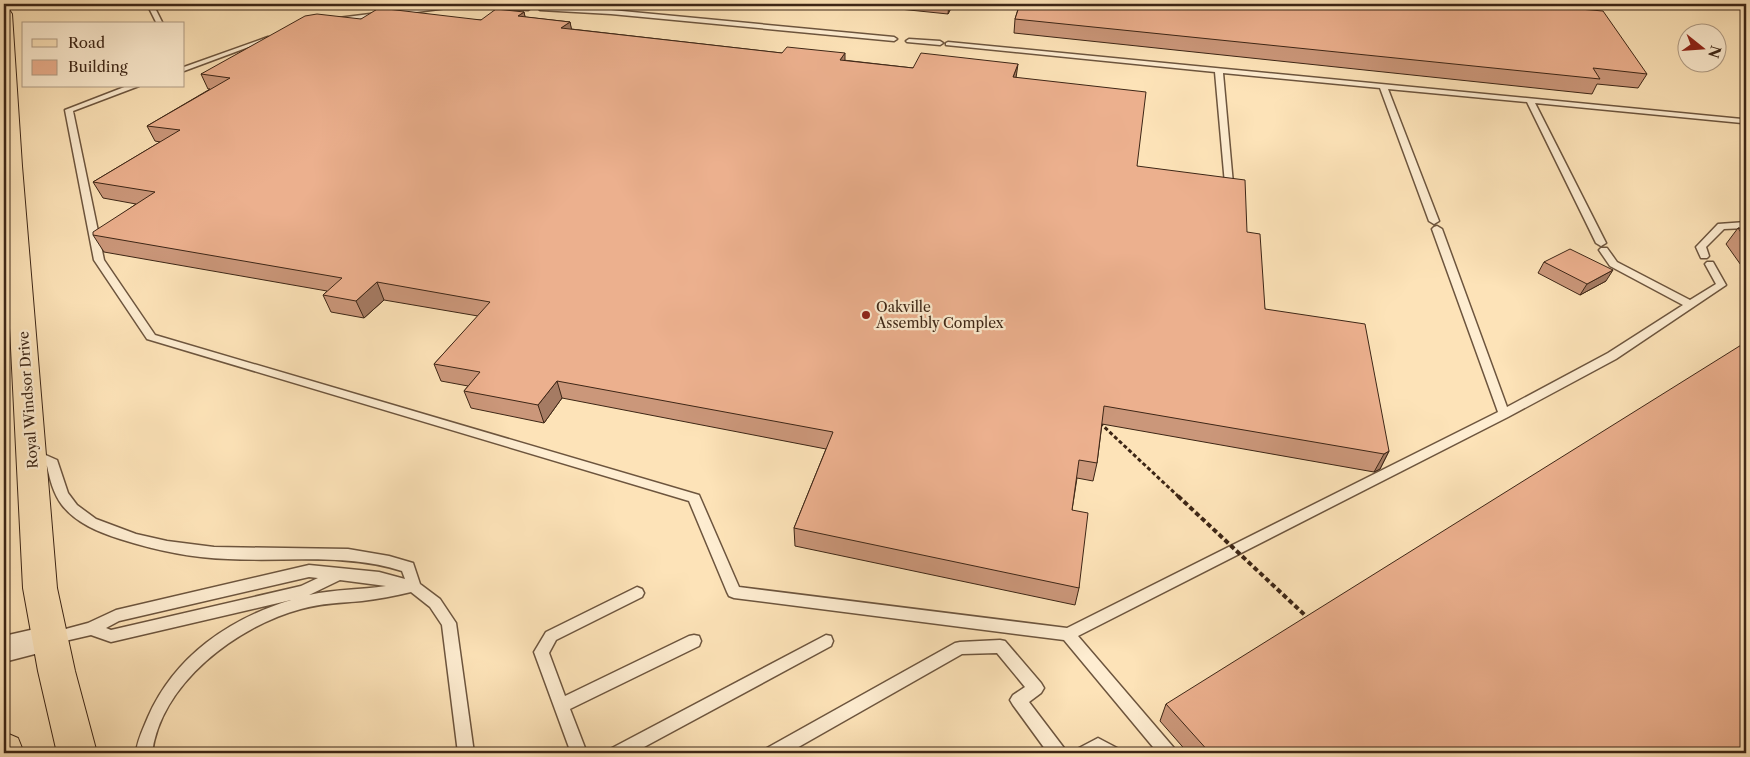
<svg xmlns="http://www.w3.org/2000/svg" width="1750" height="757" viewBox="0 0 1750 757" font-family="'Libre Caslon Text',serif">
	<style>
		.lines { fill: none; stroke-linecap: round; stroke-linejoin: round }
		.lane-casing { stroke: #6d553e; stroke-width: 3 }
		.street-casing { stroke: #6d553e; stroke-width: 3 }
		.primary-casing { stroke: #3d2616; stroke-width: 2 }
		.lane { fill: #feedd1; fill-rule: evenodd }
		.street { fill: #feedd1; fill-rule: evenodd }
		.primary { fill: #fde3b8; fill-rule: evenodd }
		.path-bridge-far1 { stroke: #3d2616; stroke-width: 3; stroke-dasharray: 4 2.5; stroke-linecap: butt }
		.path-bridge { stroke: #3d2616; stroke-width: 4; stroke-dasharray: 5 3; stroke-linecap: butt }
		.wall { fill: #cb977a; stroke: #3d2616 }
		.shaded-wall { fill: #a57b63; stroke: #3d2616 }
		.building { fill: #ecb08e; stroke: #3d2616 }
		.poi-dot { fill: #8f2418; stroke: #feedd1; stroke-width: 2 }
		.labels { text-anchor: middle; stroke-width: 4.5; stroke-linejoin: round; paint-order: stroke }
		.poi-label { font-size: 14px; fill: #3d2616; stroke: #feedd1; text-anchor: start }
		.street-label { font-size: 14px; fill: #3d2616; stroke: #feedd1 }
	</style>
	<rect width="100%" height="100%" fill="#fde3b8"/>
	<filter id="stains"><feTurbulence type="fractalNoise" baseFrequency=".004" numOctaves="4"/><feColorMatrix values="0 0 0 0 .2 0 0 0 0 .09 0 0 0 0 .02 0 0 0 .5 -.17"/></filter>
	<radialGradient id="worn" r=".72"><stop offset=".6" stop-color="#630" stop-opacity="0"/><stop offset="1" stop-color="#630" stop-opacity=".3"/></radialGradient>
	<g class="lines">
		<g class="lane-casing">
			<path id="lane" d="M147,4H153L163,24H157Z
				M450,4L528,6L531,8L528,10L455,7L338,22L335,20L338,18Z
				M542,7L611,10L894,37L897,39L894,41L611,14L540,10L539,9Z
				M268,37L273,38L184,71V67Z
				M909,39L940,41L943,43L940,45L907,42L906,41Z
				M948,42L1742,119L1746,121L1742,123L1535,103L1606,243L1601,246L1596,243L1527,102L1388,89L1439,221L1434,224L1429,221L1380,88L1223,73L1233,184L1229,187L1225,184L1215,72L946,45V43Z
				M127,86H139L73,111L104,260L155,335L699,495L739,587L1067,628L1498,412L1432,229L1434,227L1437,226L1442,229L1507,407L1608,353L1683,305L1610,266L1599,250L1601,248H1607L1617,262L1690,300L1716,284L1705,264L1707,262H1713L1726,285L1616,359L1508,417L1078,636L1174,748L1176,753H1158L1064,640L734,598L729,596L727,592L689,501L147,339L94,260L65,110Z
				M1746,222V228L1724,229L1706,247L1709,256L1707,258H1701L1696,247L1718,224Z
				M32,449L57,460L68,493L77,505L96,519L136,534L167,541L214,547L348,549L389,556L413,563L420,584L440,599L456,623L474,753H458L442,625L430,607L411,592C395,596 378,599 362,601C341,603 322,603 301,609C237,626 161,683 152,753H136C137,741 143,729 148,717C175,656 229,619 291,600L111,642L91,635L52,644L47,642L45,638L47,634L88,623L116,610L309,565L379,572L405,579L402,571C346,553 287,562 228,559C191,558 155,550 120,539C98,532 76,523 62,505C53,493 50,479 47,466L28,456L26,453L28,450ZM309,577L318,578L301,586L111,630L106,628L119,621ZM340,580L386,586C361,590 335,589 309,595Z
				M637,587L642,589L644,593L642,597L556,640L549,653L565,696L689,636L694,635L699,636L701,641L699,646L570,709L587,753H571L534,652L546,632Z
				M826,635L831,636L833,641L831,646L633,753H610L612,748Z
				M1000,640L1005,641L1041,683L1044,688L1041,693L1029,702L1064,748L1066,753H1048L1013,705L1010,700L1013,695L1025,687L997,653L962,654L788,753H765L767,748L955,643L960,642Z
				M1098,738L1117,748L1119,753H1077L1079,748Z"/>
		</g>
		<g class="street-casing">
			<path id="street" d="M48,626L58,630L63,639L58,648L4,662V636Z"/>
		</g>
		<g class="primary-casing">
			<path id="primary" d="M4,9L10,11L12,14L22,166L57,588L75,671L97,753H57L38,671L23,588L4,208Z
				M4,732L18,738L24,753H4Z"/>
		</g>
		<use href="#lane" class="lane"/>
		<use href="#street" class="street"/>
		<use href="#primary" class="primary"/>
		<path class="path-bridge-far1" d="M1100,423L1180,498"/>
		<path class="path-bridge" d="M1178,496L1308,618"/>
	</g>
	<path class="wall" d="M701,4H732L729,7Z
		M880,4H953L948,14L880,7Z
		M959,4H1554L1556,7L1647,74L1638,88L1597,84L1592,94L1014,33L1015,19L1018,9Z
		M524,12L525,17L570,22L571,29L913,68L1016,78L1137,166L1247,232L1265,309L1389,451L1380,469L1374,472L1102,424L1097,463L1093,481L1077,478L1072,510L1079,588L1075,605L795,546L794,528L826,449L562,398L544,423L471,408L464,391L468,386L441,381L434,364L478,316L384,300L364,318L331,312L323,295L327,291L104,252L93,235L136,204L103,198L93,182L160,142L155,141L147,126L210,89H208L201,74L361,19L481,20Z
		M1738,228L1746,229V269L1743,268L1726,244Z
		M1544,262L1606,281L1580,295L1538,273Z
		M1166,704L1746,753H1188L1160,721Z"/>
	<path class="shaded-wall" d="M949,4H953L948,14Z
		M524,12L527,26L518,16Z
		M570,22L573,36L561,28Z
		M845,53V67L840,60Z
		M1018,64L1016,78L1013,77Z
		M1613,270L1606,281L1580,295L1587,284Z
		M377,282L384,300L364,318L356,301Z
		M557,381L562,398L544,423L538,405Z
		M1389,451L1380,469L1374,472L1384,454Z"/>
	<path class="building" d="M1020,4H1554L1556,7L1603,11L1647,74L1593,68L1600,79L1015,19Z
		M379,8L481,20L496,9L524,12L518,16L570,22L561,28L782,53L787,47L845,53L840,60L913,68L921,53L1018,64L1013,77L1146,92L1137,166L1245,180L1247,232L1260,234L1265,309L1365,324L1389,451L1384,454L1104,406L1097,463L1079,460L1072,510L1088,513L1079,588L794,528L833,432L557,381L538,405L464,391L480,372L434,364L490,302L377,282L356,301L323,295L342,278L93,235V232L155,192L93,182L180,130L147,126L230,78L201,74L305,16L317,14L361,19Z
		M1738,228L1746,229V240Z
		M1570,249L1613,270L1587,284L1544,262Z
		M1746,342V753H1210L1166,704Z"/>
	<circle class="poi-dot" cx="866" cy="315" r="5"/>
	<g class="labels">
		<g class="poi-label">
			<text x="876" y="312">Oakville<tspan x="876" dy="16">Assembly Complex</tspan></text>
		</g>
		<g class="street-label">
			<text transform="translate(28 400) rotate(-94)" y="5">Royal Windsor Drive</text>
		</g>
	</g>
	<rect width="1750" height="757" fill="none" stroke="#fde3b8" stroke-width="20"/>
	<rect x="5" y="5" width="1740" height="747" fill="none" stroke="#3d2616" stroke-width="2.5"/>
	<rect x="10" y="10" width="1730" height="737" fill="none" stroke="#3d2616"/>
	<rect x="22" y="22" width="162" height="65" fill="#feedd1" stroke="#b19d86"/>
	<rect x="32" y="39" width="25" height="8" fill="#fde3b8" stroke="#b19d86"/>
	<text x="68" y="48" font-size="15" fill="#3d2616">Road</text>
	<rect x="32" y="60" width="25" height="15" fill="#ecb08e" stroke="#b19d86"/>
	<text x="68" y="72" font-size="15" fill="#3d2616">Building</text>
	<g transform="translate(1702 48) rotate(107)"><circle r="24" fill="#feedd1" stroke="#b19d86"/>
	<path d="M0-4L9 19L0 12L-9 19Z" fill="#8f2418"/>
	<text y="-8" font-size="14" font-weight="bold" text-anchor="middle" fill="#3d2616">N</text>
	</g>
	<rect width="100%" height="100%" filter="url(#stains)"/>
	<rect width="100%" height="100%" fill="url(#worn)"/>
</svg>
